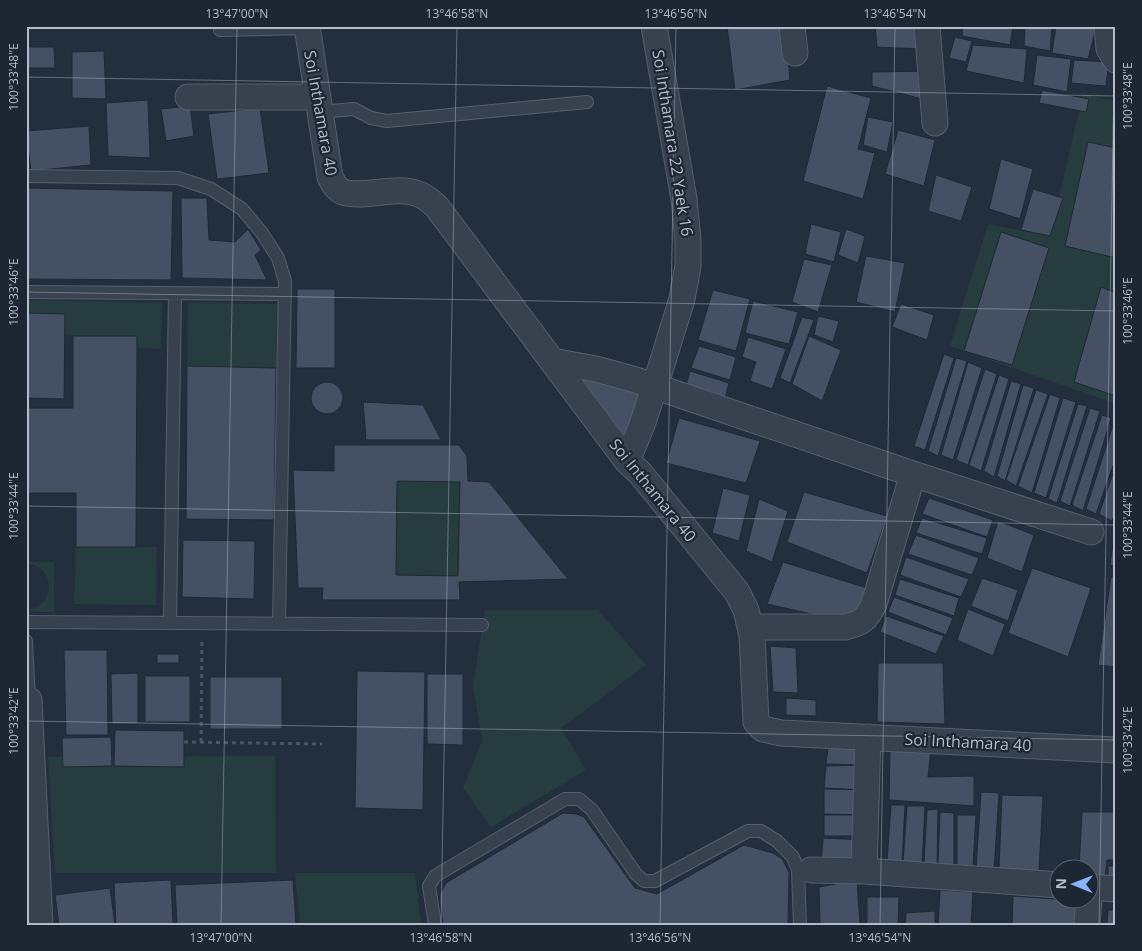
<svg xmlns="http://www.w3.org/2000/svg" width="1142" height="951" viewBox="0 0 1142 951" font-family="'Open Sans',sans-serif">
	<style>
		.green { fill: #263c3f }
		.building { fill: #455162; stroke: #1f2835; fill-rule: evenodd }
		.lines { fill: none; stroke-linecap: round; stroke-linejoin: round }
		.lane-casing { stroke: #565f6c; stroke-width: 14 }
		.street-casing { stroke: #565f6c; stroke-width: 27 }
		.path { stroke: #44595c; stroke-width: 3; stroke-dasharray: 4 4; stroke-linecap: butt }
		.lane { stroke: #38414e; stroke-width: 12 }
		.street { stroke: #38414e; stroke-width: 25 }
		.ticks { fill: none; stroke: #b4bcc9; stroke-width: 1; stroke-opacity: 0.45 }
		.labels { text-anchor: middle; stroke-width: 4.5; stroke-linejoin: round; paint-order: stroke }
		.street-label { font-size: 16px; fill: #b4bcc9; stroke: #1d2633 }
		.neatline { fill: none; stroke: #b4bcc9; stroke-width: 2 }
		.ticks-label { font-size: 12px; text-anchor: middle; fill: #b4bcc9 }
	</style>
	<rect width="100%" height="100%" fill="#242f3e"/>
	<path class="green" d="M1083,94L1116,101V404L950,346L988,224L1050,236Z
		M26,300L162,303L161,349L137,348V336H73L26,333Z
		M188,303L277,304L276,368L187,366Z
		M397,481L460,482L458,576L396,575Z
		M76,547H157L156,605L74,604Z
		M26,562H54V612H26V610C57,607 56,564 26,564Z
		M485,610H598L646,665L561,728L586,770L491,827L463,788L482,741L473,685Z
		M275,756L276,873H55L48,757Z
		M295,873H415L421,925H300Z"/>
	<path class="building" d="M727,26H785L790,80L735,90Z
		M875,26H919L921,49L877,47Z
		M963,26H1013L1010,45L962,36Z
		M1025,26H1052L1050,51L1024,46Z
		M1056,26H1086L1096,28L1088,59L1052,53Z
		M955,37L972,41L966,62L949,58Z
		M973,45L1027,49L1024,83L966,71Z
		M26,47H54L55,68H26Z
		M104,51L106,99L72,98V52Z
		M1037,55L1071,59L1067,92L1033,85Z
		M1074,60L1109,62L1106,86L1071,83Z
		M928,71L926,100L872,86V72Z
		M827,86L871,98L858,149L875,153L863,199L803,181Z
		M1042,90L1089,99L1086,112L1039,103Z
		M148,100L150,158L108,156L106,103Z
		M190,106L194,136L166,141L161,109Z
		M260,108L269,173L217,179L208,114Z
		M868,117L893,122L887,152L863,145Z
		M89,126L91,165L31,171L26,131Z
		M898,130L935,140L924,186L885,174Z
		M1088,142L1116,148V258L1065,246Z
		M1001,159L1033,169L1020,219L989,209Z
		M936,175L972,187L961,221L928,211Z
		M26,188L173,191L171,280L26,279Z
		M1033,189L1063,198L1050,236L1021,230Z
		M181,198H207L209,240L235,242L248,229L261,250L255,255L267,280L182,278Z
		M811,224L841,232L834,262L805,254Z
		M846,229L865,236L858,263L838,255Z
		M1001,232L1049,248L1012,365L964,351Z
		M866,256L905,263L895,312L856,302Z
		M804,259L832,265L818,312L792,302Z
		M1101,287L1116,293V396L1074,382Z
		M297,289H335V368H296Z
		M713,290L750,299L736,351L698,340Z
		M753,301L798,312L789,344L745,333Z
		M901,304L934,315L927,340L892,327Z
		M26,313L65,314L64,399L26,398Z
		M818,316L839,321L833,342L814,335Z
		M802,317L814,320L790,383L780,378Z
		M73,336H137L136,547H76V493H26V408H73Z
		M809,336L841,350L822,401L792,384Z
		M748,337L786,349L772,389L750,381L756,362L742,357Z
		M699,346L736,357L730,380L691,368Z
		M944,354L954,358L925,450L914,446Z
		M956,358L967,361L938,456L928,451Z
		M968,362L982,368L953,460L941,455Z
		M187,366L276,368L274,520L186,519Z
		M985,369L997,374L968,465L956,460Z
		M690,371L729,383L724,402L685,389Z
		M576,375L641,393L626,438Z
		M999,375L1009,379L981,471L969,465Z
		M1011,381L1021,384L994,477L984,471Z
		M311 398a16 16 0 1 1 32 0a16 16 0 1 1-32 0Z
		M1023,385L1034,388L1005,481L997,476Z
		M1036,390L1048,394L1016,486L1006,480Z
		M1050,394L1060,398L1032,493L1018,486Z
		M1063,398L1076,402L1046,498L1034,493Z
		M363,402L423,405L441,440H366Z
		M1078,404L1087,406L1057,503L1048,499Z
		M1090,408L1100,411L1070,506L1060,501Z
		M1102,415L1111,418L1083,511L1072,505Z
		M679,418L760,441L746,483L666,463Z
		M1115,419L1116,457L1096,514L1086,509Z
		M334,445H459L467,456L468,481L489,482L568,579L459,582L460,600H322L323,588H298L293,470L334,471ZM397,481L460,482L458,576L396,575Z
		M1116,465V510L1112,521L1099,514Z
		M723,488L750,495L739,541L712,533Z
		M804,492L887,516L867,573L787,542Z
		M929,498L993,520L987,537L922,514Z
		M759,499L788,511L772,562L746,551Z
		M922,518L987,538L982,554L916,533Z
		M998,521L1034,535L1022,572L987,558Z
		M916,535L979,558L972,575L908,554Z
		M1114,536H1116V566L1110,565Z
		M183,540L255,541L254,599L182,597Z
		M906,557L969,579L961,597L900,575Z
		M783,562L870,589L856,624L767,604Z
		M1032,568L1091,588L1068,657L1008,633Z
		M1111,577H1116V667L1098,665Z
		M982,578L1018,590L1008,621L971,606Z
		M900,579L959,598L954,616L895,595Z
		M894,597L953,618L946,635L888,612Z
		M968,609L1005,624L993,656L957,640Z
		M886,616L944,636L936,654L880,632Z
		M770,646L796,648L798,693L773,692Z
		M64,650H107L108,735H66Z
		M157,654H179V663H157Z
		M878,663H943L945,724L877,722Z
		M357,671L425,672L423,810L355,808Z
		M138,673V724H112L111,674Z
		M427,674H463V745L427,744Z
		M145,676H190V722H145Z
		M210,677H282V729H210Z
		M786,698L816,700V716L786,715Z
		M115,730L184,731V767L114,766Z
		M111,737L112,766L63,767L62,738Z
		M867,747V765L826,764L828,748Z
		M931,750L928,777L974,776V806L889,800L890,751Z
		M867,765L866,790L824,788L826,766Z
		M824,789L866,790L865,815L824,814Z
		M981,792L999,793L994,871L976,869Z
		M1002,795L1043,796L1039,872L999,870Z
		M891,805H905L902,863L887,862Z
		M907,806H925L922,865L903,863Z
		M938,809L937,866L924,863L927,810Z
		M940,812L954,813V866L938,864Z
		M1082,812H1116V860H1107L1105,877H1090V868H1079Z
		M563,813L577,814L584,817L635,888L657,894L744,845L773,853L782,859L789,872L788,925H443L440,902V894L446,883Z
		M824,815H865V836H824Z
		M957,815H976L973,866L957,865Z
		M823,838L865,840L864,864H821Z
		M1108,866H1116V883H1108Z
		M171,880L173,925H116L114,883Z
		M293,880L296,925H177L175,885Z
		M857,880L860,925H820L819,887Z
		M110,888L115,925H59L55,895Z
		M940,890L973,892L971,925H938Z
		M1013,896L1082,901V925H1012Z
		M867,897H899L898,925H867Z
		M1108,910H1116V925H1107Z
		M935,911V925H905L906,913Z"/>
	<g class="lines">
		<g class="lane-casing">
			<path id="lane" d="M220,30L307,28
				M320,112L354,109L371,118L387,121L587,102
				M26,176L178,178L211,189L242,209L262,233L278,258L285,281L279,623
				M26,292L285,294
				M26,622L482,625
				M170,623L175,293
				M26,641L29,700
				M435,925L429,886L435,876L565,799H579L592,810L636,874L644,881H655L748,831H761L777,841L793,857L798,870L800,925"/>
		</g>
		<g class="street-casing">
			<path id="street" d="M307,26L330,177C333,183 336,189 343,192C363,199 395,185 418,194C426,196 431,202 437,207L627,461L640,473L737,592L746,610L752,635L756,722L763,729L781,733L1116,750
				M792,26L795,53
				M927,26L935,123
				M1107,26L1109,49L1116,60
				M188,97H318
				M552,361L596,369L636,380L913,474L1091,532
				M627,461L642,425L661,367L682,299L688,266V240L684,199L654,26
				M750,627H845C862,623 866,620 874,604L913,474
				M29,700L40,925
				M811,870L864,871L1060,885
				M864,871L868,737
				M1090,887L1116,889
				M1087,925L1089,898"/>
		</g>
		<path class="path" d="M184,742L322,744
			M201,742L202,640"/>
		<use href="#lane" class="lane"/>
		<use href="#street" class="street"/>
	</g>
	<path class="ticks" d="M26,77L1116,96M26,292L1116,311M26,506L1116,525M26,721L1116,740M221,925L237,26M441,925L457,26M660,925L676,26M880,925L895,26M1099,925L1115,26"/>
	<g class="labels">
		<g class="street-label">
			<text transform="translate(321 113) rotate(80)" y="6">Soi Inthamara 40</text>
			<text transform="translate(673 143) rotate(81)" y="6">Soi Inthamara 22 Yaek 16</text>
			<text transform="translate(653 490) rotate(51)" y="6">Soi Inthamara 40</text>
			<text transform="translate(968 742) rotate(3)" y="6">Soi Inthamara 40</text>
		</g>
	</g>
	<rect width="1142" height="951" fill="none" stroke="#1d2633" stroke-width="55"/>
	<g transform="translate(1074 884) rotate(271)"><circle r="24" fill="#1d2633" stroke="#59626f"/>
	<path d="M0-4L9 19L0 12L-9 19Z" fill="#8ab4f8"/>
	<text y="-8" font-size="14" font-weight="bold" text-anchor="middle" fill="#b4bcc9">N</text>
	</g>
	<rect x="28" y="28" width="1086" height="896" class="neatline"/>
	<g class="ticks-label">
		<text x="237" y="18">13°47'00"N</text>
		<text x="457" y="18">13°46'58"N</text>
		<text x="676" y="18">13°46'56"N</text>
		<text x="895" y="18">13°46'54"N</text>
		<text transform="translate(14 77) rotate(-90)" y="4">100°33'48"E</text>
		<text transform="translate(1128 96) rotate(-90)" y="4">100°33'48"E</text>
		<text transform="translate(14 292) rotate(-90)" y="4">100°33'46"E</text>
		<text transform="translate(1128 311) rotate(-90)" y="4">100°33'46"E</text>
		<text transform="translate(14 506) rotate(-90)" y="4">100°33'44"E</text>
		<text transform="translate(1128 525) rotate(-90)" y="4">100°33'44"E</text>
		<text transform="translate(14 721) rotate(-90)" y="4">100°33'42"E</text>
		<text transform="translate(1128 740) rotate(-90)" y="4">100°33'42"E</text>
		<text x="221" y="942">13°47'00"N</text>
		<text x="441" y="942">13°46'58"N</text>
		<text x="660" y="942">13°46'56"N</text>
		<text x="880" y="942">13°46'54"N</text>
	</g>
</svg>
